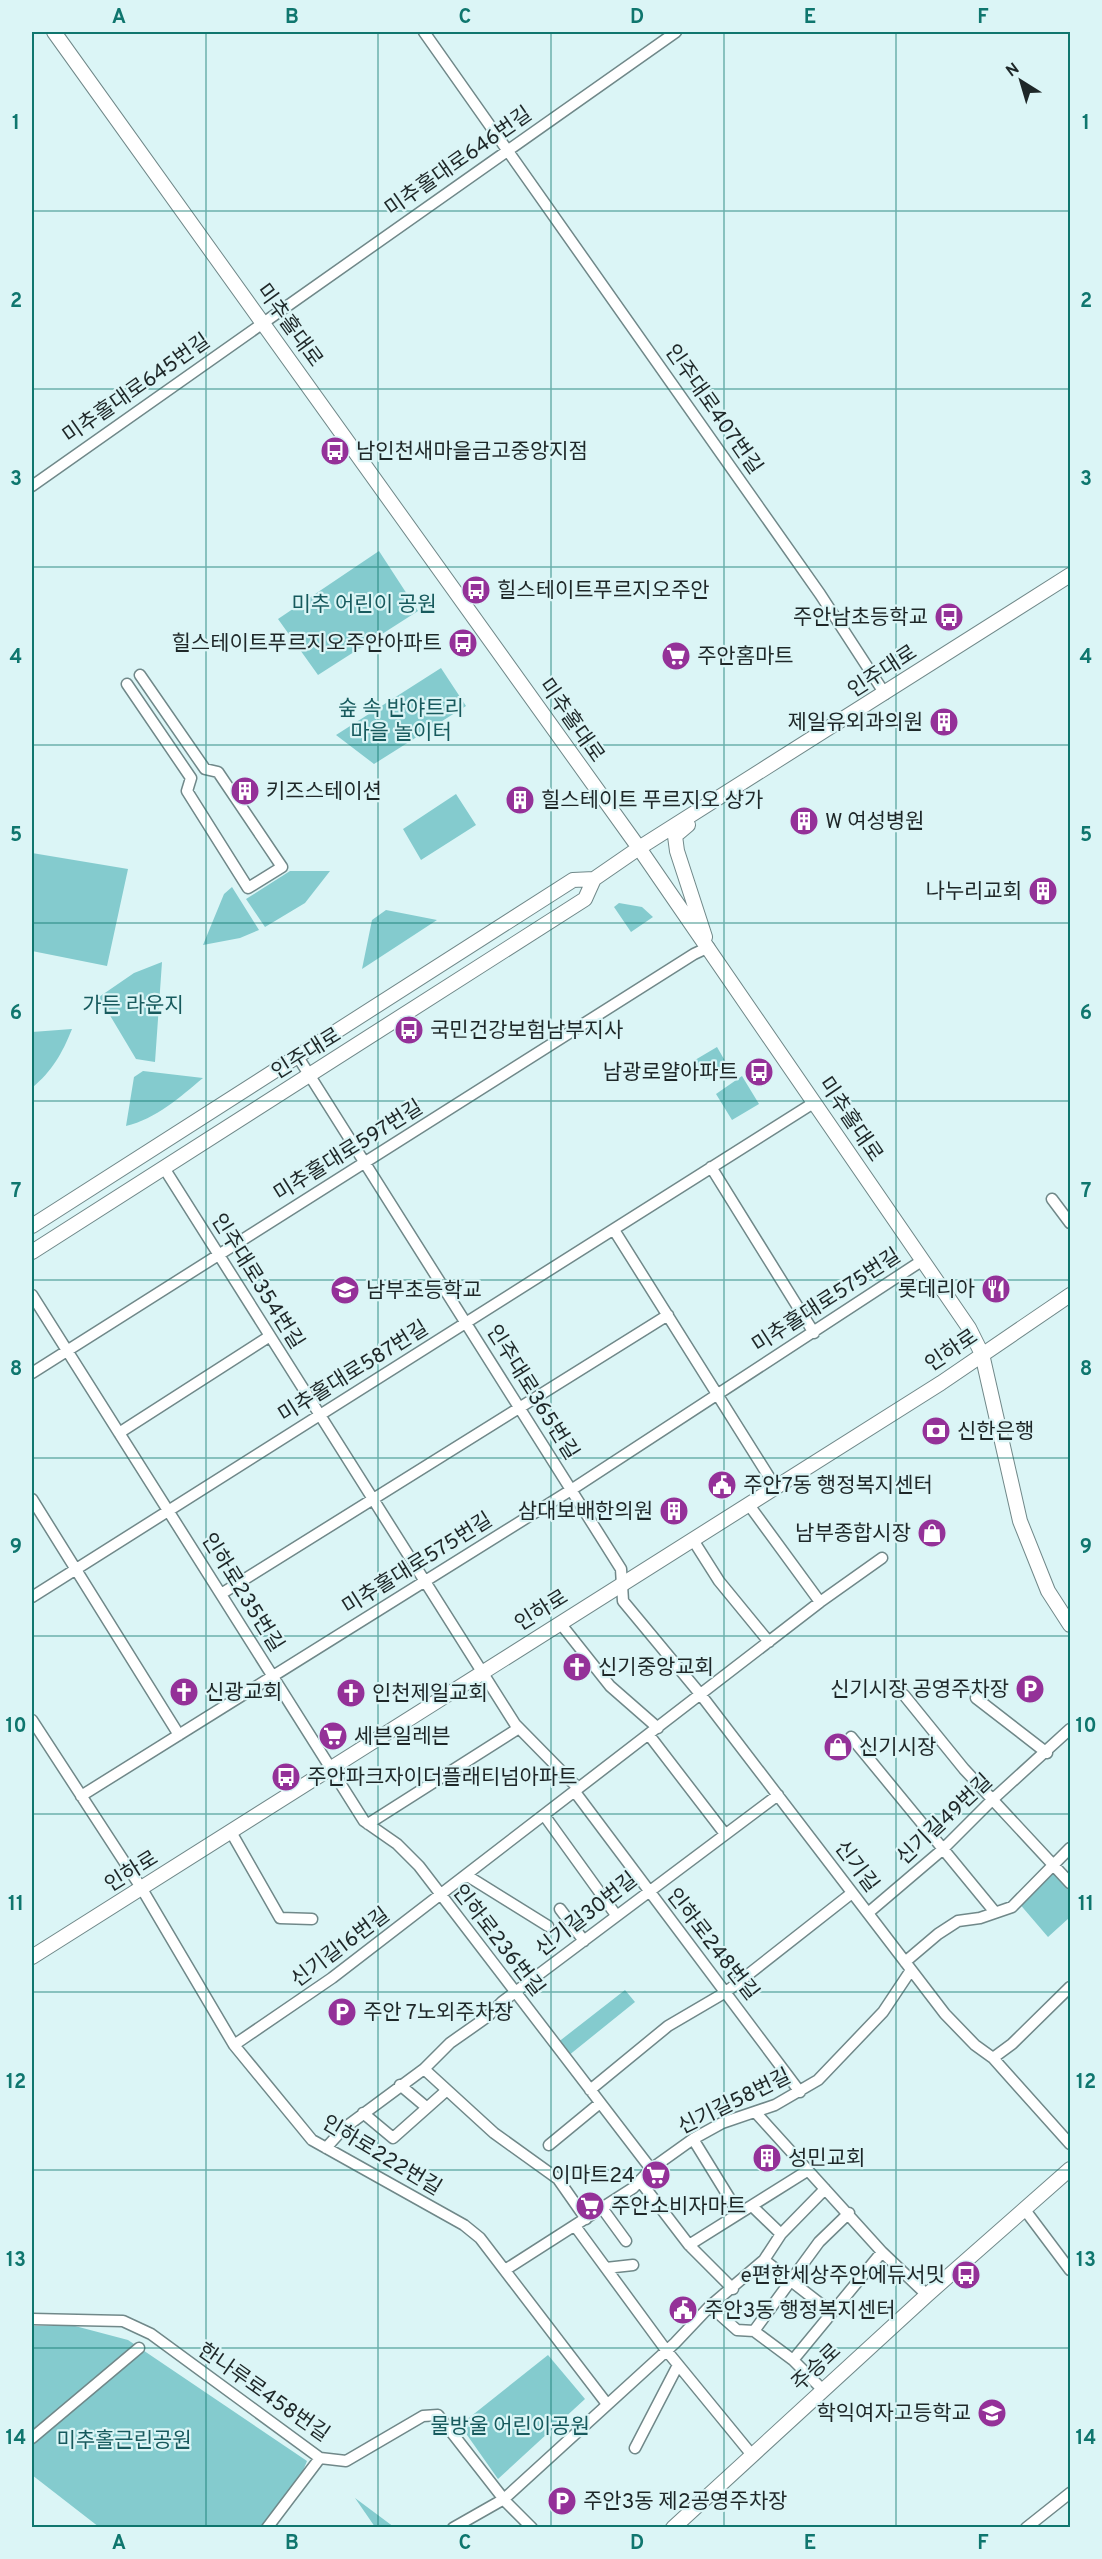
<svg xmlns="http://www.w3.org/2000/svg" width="1102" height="2559" viewBox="0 0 1102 2559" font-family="Overpass,'Noto Sans KR',sans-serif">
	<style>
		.green { fill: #84cbce }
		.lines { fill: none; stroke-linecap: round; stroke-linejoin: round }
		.street-casing { stroke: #708889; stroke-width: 13 }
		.secondary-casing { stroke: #708889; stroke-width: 16 }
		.street { stroke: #fff; stroke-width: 10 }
		.secondary { stroke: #fff; stroke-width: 14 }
		.grid { fill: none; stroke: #0f766e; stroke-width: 1.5; stroke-opacity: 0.55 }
		.labels { text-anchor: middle; stroke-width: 4.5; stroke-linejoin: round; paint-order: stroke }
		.street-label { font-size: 21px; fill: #1e2728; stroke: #dbf5f6 }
		.poi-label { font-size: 21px; fill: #1e2728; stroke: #dbf5f6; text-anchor: start }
		.park-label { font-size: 21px; fill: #175a5d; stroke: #dbf5f6 }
		.neatline { fill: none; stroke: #0f766e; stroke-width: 2 }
		.grid-label { font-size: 20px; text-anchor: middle; font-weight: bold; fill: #0f766e }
	</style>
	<rect width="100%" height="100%" fill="#dbf5f6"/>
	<path class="green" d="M379,551L418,611L318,675L278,619Z
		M441,668L466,706L374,764L336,735Z
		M456,794L476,825L421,860L403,829Z
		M32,853L128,869L107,966L32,951Z
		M290,871H330L305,903L265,927L246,899Z
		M232,887L259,930L240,938L203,945L224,894Z
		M619,903L642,907L653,917L631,932L614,907Z
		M386,910L437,920L362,969L372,920Z
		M162,962L155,1062L136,1059L99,997L134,973Z
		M72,1029C62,1054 52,1071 32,1088V1032Z
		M717,1047L728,1066L706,1079L695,1060Z
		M143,1071L203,1078C180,1097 156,1119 126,1126L134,1077Z
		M742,1076L759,1104L732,1120L716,1094Z
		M1053,1866L1070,1885V1919L1069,1918L1048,1937L1018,1902Z
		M625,1990L635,2002L568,2056L557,2043Z
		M32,2326H75L128,2340L307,2461L296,2488L264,2528L99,2527L32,2475Z
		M548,2355L585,2399L498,2479L460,2425Z
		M355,2498L394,2527H375Z"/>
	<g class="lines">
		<g class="street-casing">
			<path id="street" d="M424,32L820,594L885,694
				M32,486L676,32
				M127,684L191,778L187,791L248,888L282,867L218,772L205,769L140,675
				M298,1057L621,1569L623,1601L701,1695L945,2014L975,2045L993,2058L1070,2144
				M711,1167L814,1333
				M164,1168L515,1724L575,1785L577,1790
				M1052,1199L1070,1223
				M614,1230L776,1488
				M32,1295L364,1821L397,1844L419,1866L651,2169
				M32,1373L694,954L709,947
				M119,1433L270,1336
				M32,1499L179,1735
				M749,1505L820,1602
				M693,1540L719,1581L769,1642
				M221,1594L668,1315
				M32,1597L815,1102
				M560,1623L610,1686L658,1728
				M904,1695L964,1769L1070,1883
				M976,1698L1047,1753
				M32,1720L142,1889L234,2045L312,2140L464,2225L480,2238L607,2404
				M649,1735L725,1834
				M851,1737L994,1911
				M575,1792L800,2092
				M81,1796L571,1490L923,1260
				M544,1815L616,1915
				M368,1824L519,1728
				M231,1832L280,1918L312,1919
				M466,1875L548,1926
				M560,1909L584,1941
				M868,1913L942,1850L992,1800L1070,1729
				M905,1962L938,1934L958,1921L980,1918L1012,1907L1070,1848
				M234,2045L332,1978L820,1602L882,1558
				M993,2058L1012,2044L1070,1987
				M424,2069L494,2133L558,2179L586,2219
				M400,2085L425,2106
				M590,2090L668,2026L726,1992L852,1893
				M363,2113L393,2138L447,2090
				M756,2113L882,2252L927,2295
				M693,2139L738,2212
				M549,2145L600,2103
				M326,2148L343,2129L424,2069L450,2043L487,2017L502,2002L778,1795
				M640,2181L689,2245L733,2289
				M753,2207L781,2234
				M602,2208L626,2241
				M1025,2210L1070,2270
				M575,2226L666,2350L752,2455
				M689,2245L807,2171
				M764,2260L831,2312
				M606,2268L633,2265
				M505,2270L633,2188L651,2169L693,2139L722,2123L775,2105L818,2080L883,2012L911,1970
				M710,2306L737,2330L754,2331L793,2360L822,2389
				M32,2319L123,2321L151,2334L320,2458L346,2461L423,2416L438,2415L506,2502L532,2528
				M754,2331L819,2242L849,2213
				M793,2360L882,2252
				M32,2438L139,2348
				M635,2448L678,2365
				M267,2528L320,2458
				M453,2528L504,2499L675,2343L710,2306L764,2260L781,2234L825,2189
				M1026,2528L1070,2493"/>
		</g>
		<g class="secondary-casing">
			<path id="secondary" d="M54,32L639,848L969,1328L982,1354L1020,1521L1048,1591L1070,1625
				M688,825L675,836L677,851L705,937
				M32,1226L573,880L594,879L639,848L1070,575
				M32,1252L585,899L594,879
				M32,1957L941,1383L1070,1295
				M673,2528L927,2295L1070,2169"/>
		</g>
		<use href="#street" class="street"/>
		<use href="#secondary" class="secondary"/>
	</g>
	<path class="grid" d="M206,32V2528M378,32V2528M551,32V2528M724,32V2528M896,32V2528M32,211H1070M32,389H1070M32,567H1070M32,745H1070M32,923H1070M32,1101H1070M32,1280H1070M32,1458H1070M32,1636H1070M32,1814H1070M32,1992H1070M32,2170H1070M32,2348H1070"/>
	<defs>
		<g id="bus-disc" transform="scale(1.5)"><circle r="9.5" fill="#943198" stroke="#dbf5f6"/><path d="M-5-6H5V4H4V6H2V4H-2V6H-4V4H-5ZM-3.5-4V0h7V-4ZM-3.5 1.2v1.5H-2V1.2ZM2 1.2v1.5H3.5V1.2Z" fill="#fff"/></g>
		<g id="supermarket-disc" transform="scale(1.5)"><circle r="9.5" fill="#943198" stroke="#dbf5f6"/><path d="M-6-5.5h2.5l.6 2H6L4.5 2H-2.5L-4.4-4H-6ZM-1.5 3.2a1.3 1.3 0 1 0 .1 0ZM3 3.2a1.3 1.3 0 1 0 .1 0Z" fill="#fff"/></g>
		<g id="building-disc" transform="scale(1.5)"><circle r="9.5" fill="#943198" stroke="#dbf5f6"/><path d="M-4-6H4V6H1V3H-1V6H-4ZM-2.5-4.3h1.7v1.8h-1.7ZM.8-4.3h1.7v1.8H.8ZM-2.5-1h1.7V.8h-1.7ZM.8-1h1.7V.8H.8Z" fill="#fff"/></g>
		<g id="restaurant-disc" transform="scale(1.5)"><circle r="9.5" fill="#943198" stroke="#dbf5f6"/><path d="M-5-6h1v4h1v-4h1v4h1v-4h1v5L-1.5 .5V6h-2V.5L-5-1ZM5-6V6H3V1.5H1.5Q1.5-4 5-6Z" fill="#fff"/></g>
		<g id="school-disc" transform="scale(1.5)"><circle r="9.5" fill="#943198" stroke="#dbf5f6"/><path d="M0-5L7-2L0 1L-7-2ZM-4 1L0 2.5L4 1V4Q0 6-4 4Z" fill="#fff"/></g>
		<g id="bank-disc" transform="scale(1.5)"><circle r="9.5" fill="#943198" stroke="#dbf5f6"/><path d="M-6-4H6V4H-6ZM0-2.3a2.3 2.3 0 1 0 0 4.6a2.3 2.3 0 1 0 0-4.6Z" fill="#fff"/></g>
		<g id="civic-disc" transform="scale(1.5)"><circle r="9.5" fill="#943198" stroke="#dbf5f6"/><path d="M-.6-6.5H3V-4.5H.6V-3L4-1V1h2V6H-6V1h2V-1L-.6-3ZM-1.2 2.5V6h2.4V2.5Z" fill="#fff"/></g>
		<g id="shop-disc" transform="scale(1.5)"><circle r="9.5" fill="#943198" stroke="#dbf5f6"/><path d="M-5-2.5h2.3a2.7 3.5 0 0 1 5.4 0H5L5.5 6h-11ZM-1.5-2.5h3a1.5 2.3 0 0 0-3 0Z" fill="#fff"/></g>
		<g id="church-disc" transform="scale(1.5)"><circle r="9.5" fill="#943198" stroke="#dbf5f6"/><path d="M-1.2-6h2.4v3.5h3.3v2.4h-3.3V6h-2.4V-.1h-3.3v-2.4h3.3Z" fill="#fff"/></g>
		<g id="parking-disc" transform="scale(1.5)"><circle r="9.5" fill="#943198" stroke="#dbf5f6"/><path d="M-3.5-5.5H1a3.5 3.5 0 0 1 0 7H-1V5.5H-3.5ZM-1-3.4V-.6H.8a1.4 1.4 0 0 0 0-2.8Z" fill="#fff"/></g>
	</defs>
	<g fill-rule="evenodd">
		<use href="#bus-disc" x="335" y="451"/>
		<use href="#bus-disc" x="476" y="590"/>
		<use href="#bus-disc" x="949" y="617"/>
		<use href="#bus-disc" x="463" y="643"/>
		<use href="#supermarket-disc" x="676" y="656"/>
		<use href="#building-disc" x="944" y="722"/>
		<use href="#building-disc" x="245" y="791"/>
		<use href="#building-disc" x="520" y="800"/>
		<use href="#building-disc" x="804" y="821"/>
		<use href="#building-disc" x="1043" y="891"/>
		<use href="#bus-disc" x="409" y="1030"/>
		<use href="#bus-disc" x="759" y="1072"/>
		<use href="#restaurant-disc" x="996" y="1289"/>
		<use href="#school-disc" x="345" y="1290"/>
		<use href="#bank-disc" x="936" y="1431"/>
		<use href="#civic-disc" x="722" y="1485"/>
		<use href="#building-disc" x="674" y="1511"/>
		<use href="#shop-disc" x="932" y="1533"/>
		<use href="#church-disc" x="577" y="1667"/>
		<use href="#parking-disc" x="1030" y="1689"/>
		<use href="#church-disc" x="184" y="1692"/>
		<use href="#church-disc" x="351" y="1693"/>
		<use href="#supermarket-disc" x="333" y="1736"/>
		<use href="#shop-disc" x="838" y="1747"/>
		<use href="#bus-disc" x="286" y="1777"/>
		<use href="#parking-disc" x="342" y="2012"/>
		<use href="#building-disc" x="767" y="2158"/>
		<use href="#supermarket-disc" x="656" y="2175"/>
		<use href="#supermarket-disc" x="590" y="2206"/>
		<use href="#bus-disc" x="966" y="2275"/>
		<use href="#civic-disc" x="683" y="2310"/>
		<use href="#school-disc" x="992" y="2413"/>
		<use href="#parking-disc" x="562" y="2501"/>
	</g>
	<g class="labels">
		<g class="street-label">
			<text transform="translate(458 161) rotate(-35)" y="7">미추홀대로646번길</text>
			<text transform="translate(290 325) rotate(54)" y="7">미추홀대로</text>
			<text transform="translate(136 388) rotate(-35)" y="7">미추홀대로645번길</text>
			<text transform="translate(714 409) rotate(55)" y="7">인주대로407번길</text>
			<text transform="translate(882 671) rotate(-33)" y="7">인주대로</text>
			<text transform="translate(572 720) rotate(55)" y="7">미추홀대로</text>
			<text transform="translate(306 1053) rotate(-32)" y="7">인주대로</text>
			<text transform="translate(851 1119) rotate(56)" y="7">미추홀대로</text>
			<text transform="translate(348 1150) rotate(-32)" y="7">미추홀대로597번길</text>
			<text transform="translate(258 1281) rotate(58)" y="7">인주대로354번길</text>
			<text transform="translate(826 1300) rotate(-33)" y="7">미추홀대로575번길</text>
			<text transform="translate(951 1350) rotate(-34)" y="7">인하로</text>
			<text transform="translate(353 1371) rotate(-32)" y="7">미추홀대로587번길</text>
			<text transform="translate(533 1392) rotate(58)" y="7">인주대로365번길</text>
			<text transform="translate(417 1563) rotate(-32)" y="7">미추홀대로575번길</text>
			<text transform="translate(243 1592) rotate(58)" y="7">인하로235번길</text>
			<text transform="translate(541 1610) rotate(-32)" y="7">인하로</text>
			<text transform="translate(944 1819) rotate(-43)" y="7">신기길49번길</text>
			<text transform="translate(857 1866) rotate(53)" y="7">신기길</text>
			<text transform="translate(131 1871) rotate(-32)" y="7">인하로</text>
			<text transform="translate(586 1914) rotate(-38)" y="7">신기길30번길</text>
			<text transform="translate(499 1940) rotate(52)" y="7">인하로236번길</text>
			<text transform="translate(713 1944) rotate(52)" y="7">인하로248번길</text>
			<text transform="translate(340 1947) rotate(-37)" y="7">신기길16번길</text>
			<text transform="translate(734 2101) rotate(-26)" y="7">신기길58번길</text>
			<text transform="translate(382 2155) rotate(31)" y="7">인하로222번길</text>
			<text transform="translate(816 2367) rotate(-43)" y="7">주승로</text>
			<text transform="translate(264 2392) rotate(35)" y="7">한나루로458번길</text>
		</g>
		<g class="poi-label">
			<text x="356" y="458">남인천새마을금고중앙지점</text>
			<text x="497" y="597">힐스테이트푸르지오주안</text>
			<text x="928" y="624" text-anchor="end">주안남초등학교</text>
			<text x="442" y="650" text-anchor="end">힐스테이트푸르지오주안아파트</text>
			<text x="697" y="663">주안홈마트</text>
			<text x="923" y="729" text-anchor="end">제일유외과의원</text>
			<text x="266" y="798">키즈스테이션</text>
			<text x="541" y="807">힐스테이트 푸르지오 상가</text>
			<text x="825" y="828">W 여성병원</text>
			<text x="1022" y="898" text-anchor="end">나누리교회</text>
			<text x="430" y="1037">국민건강보험남부지사</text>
			<text x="738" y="1079" text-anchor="end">남광로얄아파트</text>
			<text x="975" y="1296" text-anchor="end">롯데리아</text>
			<text x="366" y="1297">남부초등학교</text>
			<text x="957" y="1438">신한은행</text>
			<text x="743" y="1492">주안7동 행정복지센터</text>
			<text x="653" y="1518" text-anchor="end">삼대보배한의원</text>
			<text x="911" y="1540" text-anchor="end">남부종합시장</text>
			<text x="598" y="1674">신기중앙교회</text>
			<text x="1009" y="1696" text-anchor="end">신기시장 공영주차장</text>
			<text x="205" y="1699">신광교회</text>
			<text x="372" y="1700">인천제일교회</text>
			<text x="354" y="1743">세븐일레븐</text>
			<text x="859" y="1754">신기시장</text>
			<text x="307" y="1784">주안파크자이더플래티넘아파트</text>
			<text x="363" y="2019">주안 7노외주차장</text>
			<text x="788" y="2165">성민교회</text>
			<text x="635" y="2182" text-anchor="end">이마트24</text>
			<text x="611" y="2213">주안소비자마트</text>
			<text x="945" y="2282" text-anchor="end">e편한세상주안에듀서밋</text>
			<text x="704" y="2317">주안3동 행정복지센터</text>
			<text x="971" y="2420" text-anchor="end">학익여자고등학교</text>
			<text x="583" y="2508">주안3동 제2공영주차장</text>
		</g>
		<g class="park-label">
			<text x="364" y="611">미추 어린이 공원</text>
			<text x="401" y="715">숲 속 반야트리<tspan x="401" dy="24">마을 놀이터</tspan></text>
			<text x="133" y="1012">가든 라운지</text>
			<text x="510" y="2433">물방울 어린이공원</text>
			<text x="124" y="2447">미추홀근린공원</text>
		</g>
	</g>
	<rect width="1102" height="2559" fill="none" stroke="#dbf5f6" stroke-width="66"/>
	<g transform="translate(1021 81) rotate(323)" stroke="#dbf5f6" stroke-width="4.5" paint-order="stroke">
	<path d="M0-4.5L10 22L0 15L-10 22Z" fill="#1e2728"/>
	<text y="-9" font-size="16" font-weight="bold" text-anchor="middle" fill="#1e2728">N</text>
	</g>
	<rect x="33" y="33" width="1036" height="2493" class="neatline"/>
	<g class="grid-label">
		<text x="119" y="23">A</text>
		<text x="292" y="23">B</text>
		<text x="465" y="23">C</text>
		<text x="637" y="23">D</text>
		<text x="810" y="23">E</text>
		<text x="983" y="23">F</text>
		<text x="16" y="129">1</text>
		<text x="1086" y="129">1</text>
		<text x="16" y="307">2</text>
		<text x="1086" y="307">2</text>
		<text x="16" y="485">3</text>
		<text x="1086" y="485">3</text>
		<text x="16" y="663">4</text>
		<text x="1086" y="663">4</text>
		<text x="16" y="841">5</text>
		<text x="1086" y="841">5</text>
		<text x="16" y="1019">6</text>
		<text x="1086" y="1019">6</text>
		<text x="16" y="1197">7</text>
		<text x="1086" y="1197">7</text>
		<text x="16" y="1375">8</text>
		<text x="1086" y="1375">8</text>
		<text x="16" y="1553">9</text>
		<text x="1086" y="1553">9</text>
		<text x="16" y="1732">10</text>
		<text x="1086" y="1732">10</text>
		<text x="16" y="1910">11</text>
		<text x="1086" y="1910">11</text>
		<text x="16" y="2088">12</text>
		<text x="1086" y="2088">12</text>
		<text x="16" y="2266">13</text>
		<text x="1086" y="2266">13</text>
		<text x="16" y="2444">14</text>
		<text x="1086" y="2444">14</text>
		<text x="119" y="2549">A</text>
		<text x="292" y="2549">B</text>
		<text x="465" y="2549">C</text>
		<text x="637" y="2549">D</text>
		<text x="810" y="2549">E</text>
		<text x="983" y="2549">F</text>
	</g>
</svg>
